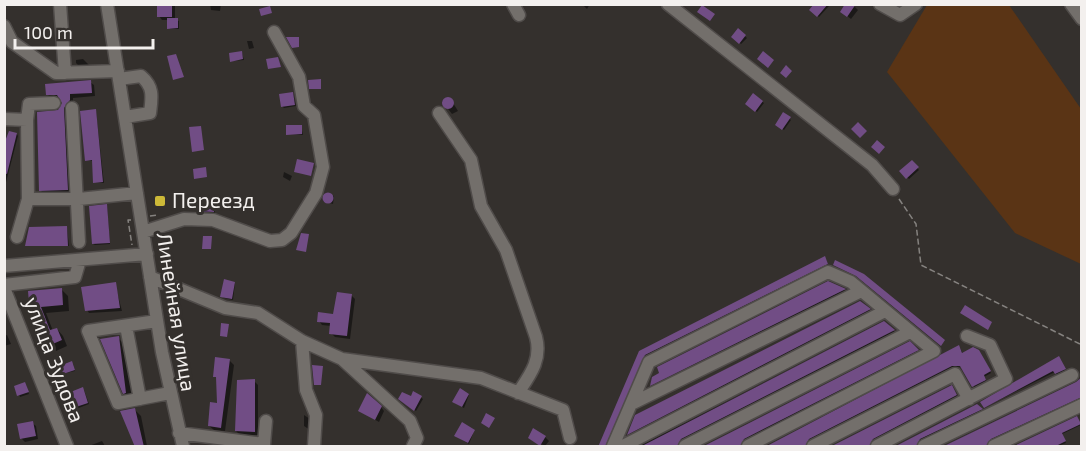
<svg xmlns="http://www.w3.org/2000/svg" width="1086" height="451" viewBox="0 0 1086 451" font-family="'Exo 2',sans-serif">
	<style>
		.green { fill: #5a3415 }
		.shadow { fill: #0007 }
		.building { fill: #714d85 }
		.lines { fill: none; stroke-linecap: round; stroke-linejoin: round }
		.minor-casing { stroke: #504c4a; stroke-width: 15 }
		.path { stroke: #85827f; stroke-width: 1.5; stroke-dasharray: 6 3; stroke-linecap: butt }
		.minor { stroke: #736f6b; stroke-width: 12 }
		.poi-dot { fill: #cdb938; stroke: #34302d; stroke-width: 2 }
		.labels { text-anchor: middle; stroke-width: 6; stroke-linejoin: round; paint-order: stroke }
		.poi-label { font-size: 21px; fill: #f3f0ee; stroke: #34302d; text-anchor: start }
		.street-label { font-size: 21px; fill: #f3f0ee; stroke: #34302d }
	</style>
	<rect width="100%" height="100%" fill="#34302d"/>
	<path class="green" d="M927,5H1009L1081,109V264L1015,233L887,72Z"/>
	<path class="shadow" d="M159,4H175V20L179,21V29H170L169,20H162L159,16Z
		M210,4H221L220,11L211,10Z
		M582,4H590L587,9Z
		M816,4H828L829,6L819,17L811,10Z
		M852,4L858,10L851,19L846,15Z
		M738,30L747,38L741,44L733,37Z
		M247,41H252L254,48L249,49Z
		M242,53L244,60L232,61Z
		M83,59L89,65L90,69H82L76,63V60Z
		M90,82L94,85L95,96L73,98L71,193L44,194L40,190L59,112L64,103L61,99L51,98L47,94Z
		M293,93L296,106L284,108L282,106Z
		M753,95L764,103L757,112L747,104Z
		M450,98L458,111L452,114L442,101Z
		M95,111L96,112L104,183L94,182L93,161L87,160Z
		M784,114L791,120L784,130L777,125Z
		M301,126L303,135L288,134Z
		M17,134L18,136L4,190V146Z
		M912,162L919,170L909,179L901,171Z
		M284,172L292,176L290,181L283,177Z
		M326,193L334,196L333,204L323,201Z
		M213,202L215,213L199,211Z
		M107,206L110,244L95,245L93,244Z
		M67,228L69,246H27Z
		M826,259L828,265L651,353L643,360L607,446H600L640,352Z
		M235,283L233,300L224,298L222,296Z
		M828,283L846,291L651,385Z
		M115,284L122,311L89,313L87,310Z
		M61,289L68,296L69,311L46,313L53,331L57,329L63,336L67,346L56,351L31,315Z
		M351,295L355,299L350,339L335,337L331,333V326L322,325L319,321L334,316Z
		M860,302L871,311L629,434L636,417Z
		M884,322L895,332L683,440L678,446H640Z
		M7,335L11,344L4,346V336Z
		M118,338L126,346L133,401L124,393Z
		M909,343L918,352L746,440L741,446H706Z
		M960,348L963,354L980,353L991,373L984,377L987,382L975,388L962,366L953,368L811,440L806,446H768Z
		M229,360L234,365L225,431L214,430L209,426L218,404Z
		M1061,360L1066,371L1057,375L1055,372L985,407Z
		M73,364L75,371L61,374Z
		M1082,380V399L992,440L987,446H945Z
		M254,381L258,385V435H240L236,431Z
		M26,385L29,394L20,397L16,387Z
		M953,388L958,397L875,440L870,446H834Z
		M84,390L89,404L76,409L75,407Z
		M414,393L423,399L416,411L401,400L411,398Z
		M469,395L464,408L455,403Z
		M976,405L983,411L922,440L917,446H897Z
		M381,407L384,411L379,422L360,411Z
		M135,410L141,416L147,446H136Z
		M304,415L310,419V430L304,426Z
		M1078,420L1081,425L1062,434L1066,443L1058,446H1016Z
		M32,423L36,426L38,439L25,442L21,438Z
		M474,431L469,444L457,437Z
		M545,437L549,441L545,446L529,438Z
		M102,441L105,446H89Z"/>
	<path class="building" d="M157,4H172V17H157Z
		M814,4H828L817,17L809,10Z
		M845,4H856L847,17L840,12Z
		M702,5L715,14L710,21L697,12Z
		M270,6L272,13L261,16L259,9Z
		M167,18H178V28L167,29Z
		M738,28L746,35L739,44L731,37Z
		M286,37H299V47L292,48Z
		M242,51L243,59L230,62L229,53Z
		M763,51L774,60L768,68L757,59Z
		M176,54L184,77L173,80L167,56Z
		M278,57L281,67L268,69L266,59Z
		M786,65L792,71L786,78L780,73Z
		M321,79V89H309L308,80Z
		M91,80L92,93L70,94V100L64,108L68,190L39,191L37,112L58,110L62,103L57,95H46L45,84Z
		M293,92L295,105L281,107L279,94Z
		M753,93L763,101L755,112L745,104Z
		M442 103a6 6 0 1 1 12 0a6 6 0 1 1-12 0Z
		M96,109L103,182L93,183L92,160L85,161L80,111Z
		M783,112L791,117L782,130L775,125Z
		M858,122L867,131L860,138L851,129Z
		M286,125H302V134L286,135Z
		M201,126L204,150L192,152L189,127Z
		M9,131L17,133L7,174L4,173V144Z
		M877,140L885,147L879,154L871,147Z
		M297,159L314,163L311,176L294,172Z
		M912,160L919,167L906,179L899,171Z
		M206,167L207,177L194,179L193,169Z
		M322.5 198a5.5 5.5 0 1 1 11 0a5.5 5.5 0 1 1-11 0Z
		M197,201H214V212L197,211Z
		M107,204L110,243L92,244L89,206Z
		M67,226L68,246H25L29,227Z
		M301,233L309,234L306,252L296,250Z
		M203,236H212L211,249H202Z
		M825,256L828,264L645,355L605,447H598L639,351Z
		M835,260L864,274L945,340L941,346L856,276L833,265Z
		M224,279L235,282L232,299L220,297Z
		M828,281L846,289L650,386L652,377L659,373L657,367Z
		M116,282L120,308L85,311L81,287Z
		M62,288L63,305L41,307L50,330L57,328L62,340L48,346L39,324L34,326L30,316L28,291Z
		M337,292L352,294L347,336L329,334L330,323L317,322L318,312L333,314Z
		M860,301L871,309L627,435L635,415Z
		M965,305L992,322L988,330L960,313Z
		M884,321L895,330L681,439L677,447H640Z
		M221,323L229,324L227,337L220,336Z
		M119,336L126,393L123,394L100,339Z
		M910,341L919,350L744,439L740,447H702Z
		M959,345L962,353L973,347L979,350L991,371L984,375L986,380L972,387L960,366H952L809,439L805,447H765Z
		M1059,356L1066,369L1055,374L1053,371L984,408L980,402Z
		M215,357L230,359L221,428L208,426L210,402L217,403L216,377H213Z
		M72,361L75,370L60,375L57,367Z
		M312,365L323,366L321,385H314Z
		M1082,377V397L991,439L986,447H942L1076,382Z
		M255,379V432L235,431L237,380Z
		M25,382L29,392L17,396L14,386Z
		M952,385L957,395L873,439L869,447H830Z
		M83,387L88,403L73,408L68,393Z
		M460,388L469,394L462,407L452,402Z
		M413,391L422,396L414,411L398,399L402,392L411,396Z
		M367,393L382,406L375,420L358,411Z
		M977,404L983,409L920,439L916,447H894Z
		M135,408L144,447H135L120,411Z
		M486,413L495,418L489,428L481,423Z
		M1077,416L1081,424L1062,433L1066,441L1054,447H1012Z
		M33,421L36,436L20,439L17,424Z
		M462,422L475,430L468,443L454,436Z
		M533,428L546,436L540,446L528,438Z"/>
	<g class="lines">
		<g class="minor-casing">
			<path id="minor" d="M60,4L65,73
				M107,4L162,352L183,446
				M513,4L519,15
				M668,4L872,165L893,189
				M880,4L900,15L916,4
				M1071,4L1082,19
				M4,26L12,42L56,73L118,71
				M119,79L141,76C154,87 152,97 150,113L125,117
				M54,103L29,104L27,120L28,199H79L137,193
				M72,108L79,242
				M439,113L471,160L481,206L506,250L536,337C542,360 530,375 518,393
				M4,119L27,120
				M143,232L184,219L213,220L270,241L282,240L291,233L316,193L323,167L314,115L304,106L299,77L274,32
				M17,237L28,199
				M4,266L147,254
				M150,277L225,308L258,313L302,341L342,359L410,421L417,438L413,446
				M4,285L75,277L80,260
				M4,288L67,446
				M157,321L88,331L118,403L170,393
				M126,326L140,399
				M302,341L306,390L316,415L314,446
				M342,359L481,378L563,410L570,438
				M631,404L861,291
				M179,433L264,444L266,421
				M613,446L649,362L828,272L851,282L934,351L748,446
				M623,446L885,311
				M685,446L910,332
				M813,446L955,374L969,399
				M877,446L1006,379L990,345L967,336
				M924,446L1072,375
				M994,446L1082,405"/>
		</g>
		<path class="path" d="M899,199L916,224L921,265L1082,345
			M150,216L157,215
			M131,220H128L132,245"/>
		<use href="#minor" class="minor"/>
	</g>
	<rect class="poi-dot" x="154" y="195" width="12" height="12" rx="3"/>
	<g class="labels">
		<g class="poi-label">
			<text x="172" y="208">Переезд</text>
		</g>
		<g class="street-label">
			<text transform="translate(176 312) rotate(81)" y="7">Линейная улица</text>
			<text transform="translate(54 360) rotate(69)" y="7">улица Зудова</text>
		</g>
	</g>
	<rect width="1086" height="451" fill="none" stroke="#f3f0ee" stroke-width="12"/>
	<path d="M15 39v9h138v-9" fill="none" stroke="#f3f0ee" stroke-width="3"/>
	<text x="24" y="39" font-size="18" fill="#f3f0ee" stroke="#34302d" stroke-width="4.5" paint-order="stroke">100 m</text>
</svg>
